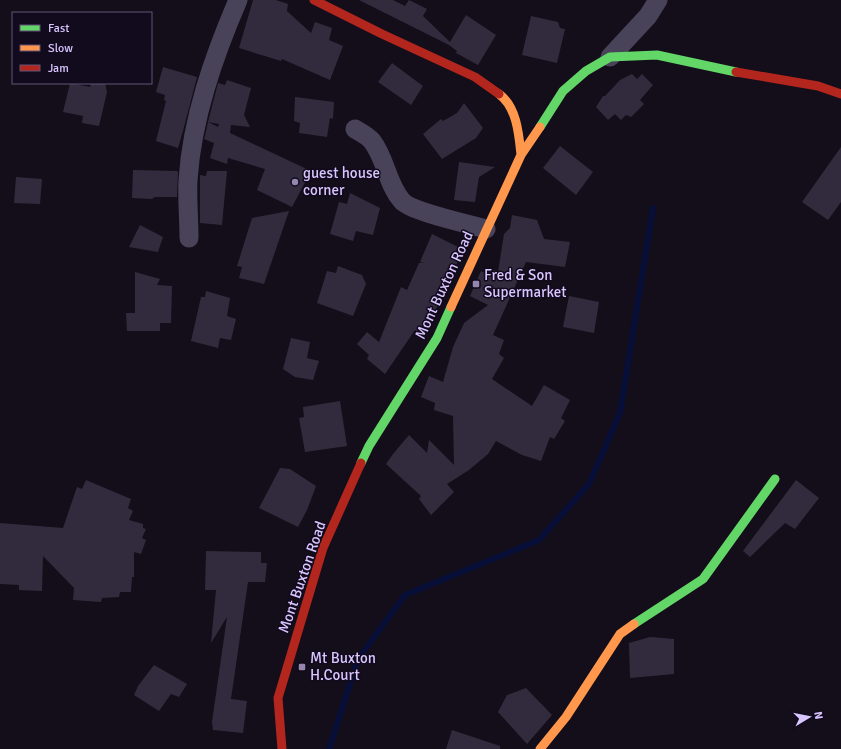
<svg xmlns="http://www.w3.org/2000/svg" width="841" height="749" viewBox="0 0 841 749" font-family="Signika,sans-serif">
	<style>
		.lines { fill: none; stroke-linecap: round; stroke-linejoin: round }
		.stream { stroke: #070e37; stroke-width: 6 }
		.building { fill: #322b3d }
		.street { stroke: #49435a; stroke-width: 19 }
		.fast { stroke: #63d668; stroke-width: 9 }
		.slow { stroke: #ff974d; stroke-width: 9 }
		.jam { stroke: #b3261e; stroke-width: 9 }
		.poi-dot { fill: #9486ae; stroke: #120a1d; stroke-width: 1.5 }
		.labels { text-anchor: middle; stroke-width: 3; stroke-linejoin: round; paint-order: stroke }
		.poi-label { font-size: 15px; fill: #d9c6ff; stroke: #120a1d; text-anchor: start }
		.street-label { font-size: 15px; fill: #d9c6ff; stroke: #120a1d }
	</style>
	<rect width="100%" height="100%" fill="#130e19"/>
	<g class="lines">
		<path class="stream" d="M329,749L358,659L405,595L539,540L589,484L620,413L653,208"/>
	</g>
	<path class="building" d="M253,0H276L288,4L287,11L311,33L315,22L332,28L329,40L343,46L330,80L282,59L281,61L239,48Z
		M359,0H393L405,6L409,0L427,9L423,16L450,42L466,15L496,35L478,65L456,53L457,51L449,45Z
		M531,16L558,22L560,28L565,29L557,63L522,55Z
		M392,63L423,86L411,105L378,82Z
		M163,67L197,77L183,131L178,148L156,141L166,101L164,100L165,95L156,92Z
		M632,74L637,79L642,74L653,85L640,100L644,104L631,117L626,115L621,120L615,114L608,120L596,107L603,96H605L620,80Z
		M227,80L251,88L244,115L250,127L231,125L230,133L311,171L292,207L257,190L265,169L228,158L227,164L210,158L214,143L204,139L205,136L208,122L218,127L219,124L208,122L218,83L225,85Z
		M70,83L90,87L91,83H105L107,92L99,126L82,123L83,116L63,112Z
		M295,97L334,102L333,119L330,118L327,137L299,133L300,123L294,121Z
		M464,103L483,128L476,138L442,159L423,134L441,119L443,121L457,113Z
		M560,146L593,172L576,195L543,168Z
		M841,147V202L828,220L802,202Z
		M459,162L495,167L479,177L475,202L454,200Z
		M133,170L177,171L178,172L177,197H155L152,199L132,198Z
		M207,171H227L222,225L200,223V175L206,176Z
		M16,177L42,179L40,204L14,203Z
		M350,193L380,208L373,235L356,231L353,241L330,234L339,202L347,204Z
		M289,211L264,284L239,278L242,267L237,266L252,218Z
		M512,215L537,220L544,239L570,242L565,267L526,262L493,335L504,340L499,354L504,358L492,379L532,406L544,385L570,400L561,418L565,421L554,439L550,437L541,461L522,455L496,441L488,454L469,470L447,484L454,492L431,515L419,499L421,496L386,464L393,454L409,435L427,453L429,440L454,465L453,416L434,410L435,403L421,397L429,376L443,382L453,347L464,323L488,305L470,296L481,271L491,276L494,270L498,272L504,234L510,228Z
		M140,225L163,237L158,252L129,247Z
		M432,234L458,247L454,255L460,257L424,335L415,330L385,374L367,359L369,355L357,344L367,332L379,342L401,287L407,290L419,263H424L420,262Z
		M338,266L362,275L366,284L353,316L317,303L327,271L336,273Z
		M135,272L160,279L157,285L172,286L171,323H160V331H127L126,313H135Z
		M206,291L230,298L227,316L236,319L231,340L220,338L218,348L191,341L201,297H205Z
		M569,296L599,302L594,333L563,327Z
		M291,338L310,342L307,358L319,361L313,380L295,377L283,369Z
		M340,401L347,446L305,452L299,418L304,417L303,407Z
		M280,468L290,469L316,486L307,510L298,527L259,508Z
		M86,480L131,499L128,508L133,511L129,520L143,524V528L146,529L142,538L146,540L141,554L134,552V577H132L131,592H120L119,597L102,598L101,602L73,600L74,588L43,556L42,591L19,590V585L0,584V523L63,528L77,487L82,489Z
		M796,480L819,498L795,529L785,523L750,557L743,551Z
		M206,551L261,552V563H267L265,582H248L231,699L247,701L243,733L213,730L212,722L227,617L211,643L216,590H205Z
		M650,637L674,639V674L630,678L629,643Z
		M154,665L187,684L179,697L171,694L159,711L134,695L138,686Z
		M526,688L552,715L527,744L498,712L507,695Z
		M452,730L500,746V749H446Z"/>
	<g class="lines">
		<path class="street" d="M610,57L648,16L658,0
			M355,129C360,132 368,136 372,141C386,159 387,184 402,201C412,212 469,224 486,229
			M189,238C189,219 187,199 188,180C192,118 214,56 238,0"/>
		<path class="fast" d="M540,127L563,91L586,71L610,57L657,55L736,72
			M361,463L369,446L437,338L451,307
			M634,624L703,579L775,479"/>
		<path class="slow" d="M499,94C517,107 519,135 521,155
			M451,307L521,155L540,127
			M540,749L566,717L620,634L634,624"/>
		<path class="jam" d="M314,0L382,34L475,77L499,94
			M736,72L818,86L841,94
			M282,749L278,698L323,548L361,463"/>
	</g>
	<g class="poi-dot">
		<circle cx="295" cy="182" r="4"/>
		<rect x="472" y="280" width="8" height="8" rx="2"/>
		<rect x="298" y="663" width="8" height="8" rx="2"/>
	</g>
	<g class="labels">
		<g class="poi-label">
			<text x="303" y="178">guest house<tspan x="303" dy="17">corner</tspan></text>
			<text x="484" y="280">Fred &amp; Son<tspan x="484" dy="17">Supermarket</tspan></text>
			<text x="310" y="663">Mt Buxton<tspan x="310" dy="17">H.Court</tspan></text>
		</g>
		<g class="street-label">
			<text transform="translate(444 285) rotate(-65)" y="5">Mont Buxton Road</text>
			<text transform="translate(302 577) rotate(-71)" y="5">Mont Buxton Road</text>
		</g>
	</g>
	<rect x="12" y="12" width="140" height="72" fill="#120a1d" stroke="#625577"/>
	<rect x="20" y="25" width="20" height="6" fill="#63d668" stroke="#625577"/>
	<text x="48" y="32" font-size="12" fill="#d9c6ff">Fast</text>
	<rect x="20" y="45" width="20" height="6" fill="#ff974d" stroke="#625577"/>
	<text x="48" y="52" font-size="12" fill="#d9c6ff">Slow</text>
	<rect x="20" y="65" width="20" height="6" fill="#b3261e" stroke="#625577"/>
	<text x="48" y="72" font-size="12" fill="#d9c6ff">Jam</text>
	<g transform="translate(809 717) rotate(80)" stroke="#120a1d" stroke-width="3" paint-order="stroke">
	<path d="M0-3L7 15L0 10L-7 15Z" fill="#d9c6ff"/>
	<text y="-6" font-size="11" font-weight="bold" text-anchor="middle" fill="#d9c6ff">N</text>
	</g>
</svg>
